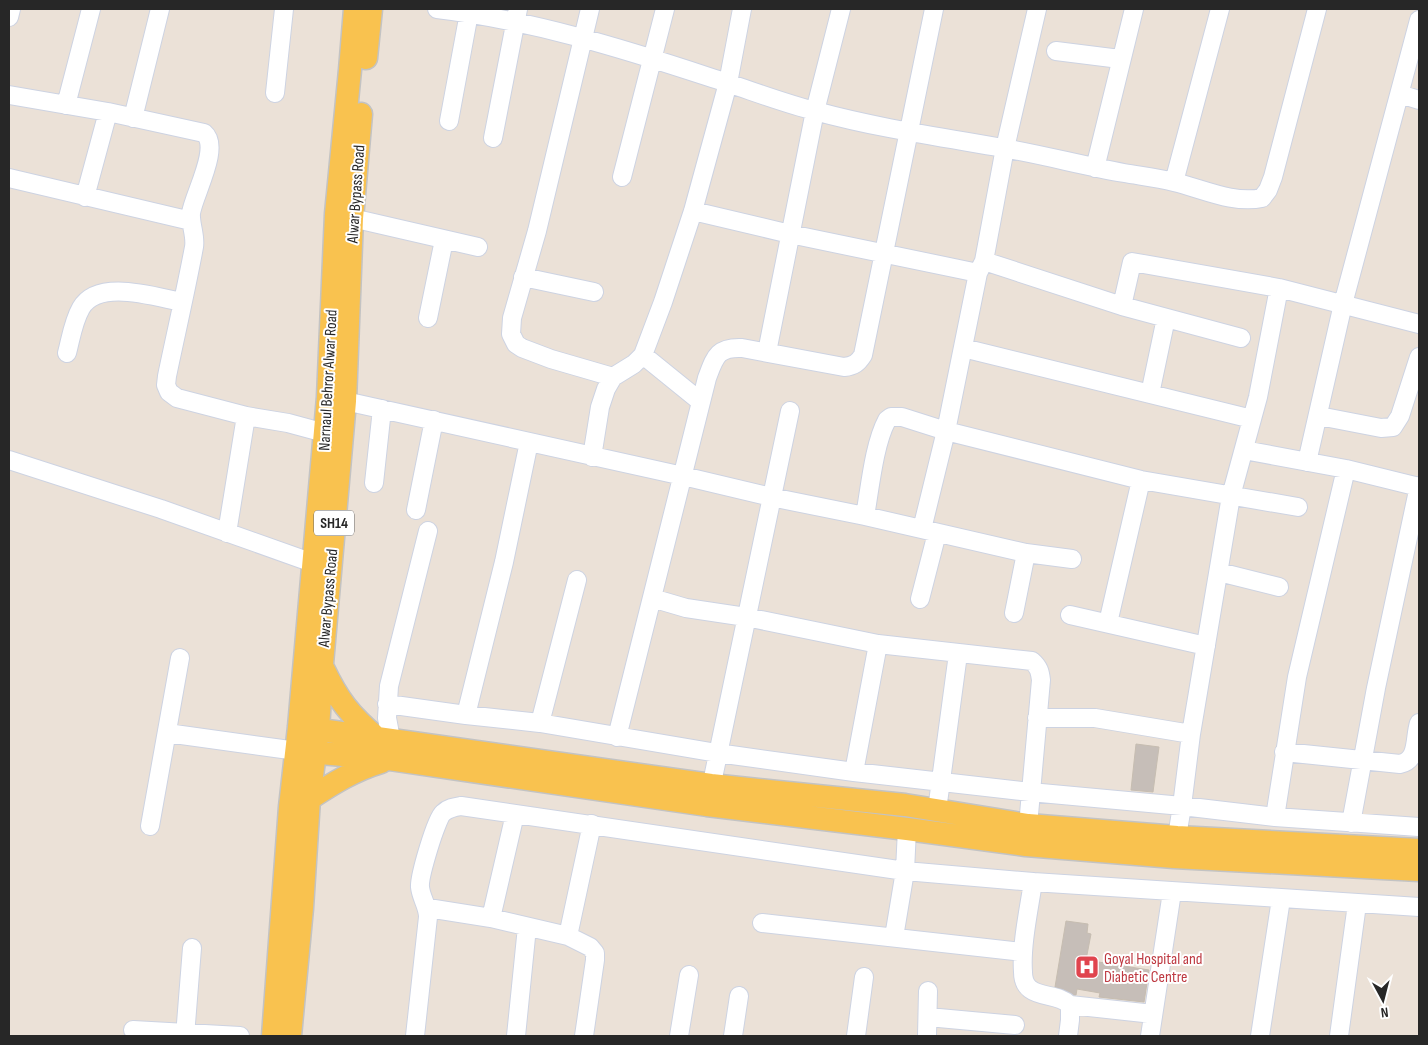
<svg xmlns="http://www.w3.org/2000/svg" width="1428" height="1045" viewBox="0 0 1428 1045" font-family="'Sofia Sans Condensed',sans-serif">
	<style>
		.building { fill: #c6beb8; stroke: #c6bdb1 }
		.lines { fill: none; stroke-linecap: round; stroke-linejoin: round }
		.minor-casing { stroke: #cdd3e2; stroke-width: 20 }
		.major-casing { stroke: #c3c3c3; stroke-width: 25 }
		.minor { stroke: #fff; stroke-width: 18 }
		.major { stroke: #f9c24f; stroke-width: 22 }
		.labels { text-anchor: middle; stroke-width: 4; stroke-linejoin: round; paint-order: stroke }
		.shield { fill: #fff; stroke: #686868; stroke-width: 1 }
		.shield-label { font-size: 15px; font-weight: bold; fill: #272727 }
		.street-label { font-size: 16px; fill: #272727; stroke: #fff }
		.health-label { font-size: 16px; fill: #be3a42; stroke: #fff; text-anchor: start }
	</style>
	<rect width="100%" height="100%" fill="#ebe1d7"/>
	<path class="building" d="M1136,744L1159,747L1153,792L1131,790Z
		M1066,921L1088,924L1087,933L1091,934L1086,960L1149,970L1144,1002L1099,997L1100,993L1077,989L1076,995H1074L1055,987Z"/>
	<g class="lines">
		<g class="minor-casing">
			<path id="minor" d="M437,9C530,20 621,48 709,77C745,88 779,102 815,111C877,128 940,137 1003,148C1044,155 1084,166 1124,173C1141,176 1158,178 1174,182C1203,189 1233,204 1262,198L1268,190L1273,177L1317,9
				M590,9L537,231L512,318L511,334L516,344L522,348L551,359L613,377
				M9,17L11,9
				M1056,51L1120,59
				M275,93L284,9
				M1400,94L1419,100
				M9,95L108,112L204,133C221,147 194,194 191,213C190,224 196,236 194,247C186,290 176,333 167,376L166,385L169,392L177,398L246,416L288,423L325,433
				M66,105L91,9
				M133,118L160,9
				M449,121L469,13
				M493,138L518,9
				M1095,168L1134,9
				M622,177L665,9
				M9,178L191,221
				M1174,182L1220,9
				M85,197L108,112
				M693,211L790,234L978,273
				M352,218L478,247
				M984,261L1122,306L1241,338
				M523,277L594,292
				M1122,306L1132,262L1279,288L1419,324
				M428,318L444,240
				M963,348L1252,419
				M767,352L815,111L841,9
				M67,353C71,338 73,322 81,308C98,278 155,297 182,302
				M643,355L701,402
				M1150,394L1166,318
				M345,401L683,476L771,497L865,516L1026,553L1072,559
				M1319,416L1381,428L1393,427L1400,416L1419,357
				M1244,450L1346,469L1419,487
				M592,457L600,407L606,389L613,377L634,364L643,355L663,302L693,211L728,83L742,9
				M9,460L161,509L313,563
				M1307,462L1343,304L1419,20
				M374,483L382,409
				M416,510L434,420
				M865,516C870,488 874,444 887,420L891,417H902L946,431L1141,480L1298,507
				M922,529L946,431L978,273L984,261L1005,148L1037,9
				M227,533L246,416
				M1219,572L1279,587
				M652,598L686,608L746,617L878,644L1032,661C1039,667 1040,672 1041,680L1027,837
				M920,599L937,533
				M1014,613L1026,553
				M1070,615L1206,646
				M1108,623L1141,480
				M387,704L466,715L540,723L717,753L854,772L1030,792L1182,806L1275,817L1419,827
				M466,715L504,562L529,442
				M1037,718H1095L1191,734
				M540,723L577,580
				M167,733L297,751
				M617,737L707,378C715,357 717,347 742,348L844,367C854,366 858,363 863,355L934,9
				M391,739L387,718L389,686L428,531
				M1284,752L1400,764C1419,760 1414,738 1419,723
				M854,772L878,644
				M709,797L790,411
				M937,810L958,654
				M1275,817L1297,677L1346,469
				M1351,823L1376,688L1419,486
				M150,826L180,658
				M1175,849L1182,806L1191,734L1231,496L1258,397L1279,288
				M1033,882C1029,909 1021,945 1023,972C1023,978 1025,985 1030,989C1042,998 1059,994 1070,1005V1020L1068,1036
				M428,908L491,918L568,936L590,947L595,953V960L584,1036
				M491,918L515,814
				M762,923L1023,952
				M568,936L592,824
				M894,937L905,871L907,829
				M1070,1005L1153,1014
				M928,1017L1015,1025
				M133,1030L240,1036
				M185,1036L192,948
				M415,1036L428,917C428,906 421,898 420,887C419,877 436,819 443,813C448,808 455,807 461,806L905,871L1033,882L1419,907
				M516,1036L527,927
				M679,1036L689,975
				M733,1036L739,996
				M856,1036L864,977
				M927,1036L928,991
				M1150,1036L1172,892
				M1260,1036L1281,899
				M1339,1036L1357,904"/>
		</g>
		<g class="major-casing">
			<path id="major" d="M366,58L371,9
				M323,668C338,700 350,715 377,738
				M299,727L711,785L905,805L1028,825L1177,837L1419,850
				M297,751L389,759L707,805L907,829L1026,845L1174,857L1419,870
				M309,799C332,784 354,770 381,762
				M273,1036L290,807L299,727L328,397L336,214L350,70L355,9
				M290,1036L302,908L309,799L318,730L322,664L345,401L352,218L361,114"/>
		</g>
		<use href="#minor" class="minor"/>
		<use href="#major" class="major"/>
	</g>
	<defs>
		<g id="hospital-square" transform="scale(1.25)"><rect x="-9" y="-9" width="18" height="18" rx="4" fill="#e0444e" stroke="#fff"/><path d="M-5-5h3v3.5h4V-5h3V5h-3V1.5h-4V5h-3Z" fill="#fff"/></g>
	</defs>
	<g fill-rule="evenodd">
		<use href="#hospital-square" x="1087" y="967"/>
	</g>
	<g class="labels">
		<rect class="shield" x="314" y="510.5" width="40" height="25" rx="4"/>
		<g class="shield-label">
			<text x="334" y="528">SH14</text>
		</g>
		<g class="street-label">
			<text transform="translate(355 194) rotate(-86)" y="6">Alwar Bypass Road</text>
			<text transform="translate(327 380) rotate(-87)" y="6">Narnaul Behror Alwar Road</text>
			<text transform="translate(327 598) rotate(-85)" y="6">Alwar Bypass Road</text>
		</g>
		<g class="health-label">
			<text x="1104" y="964">Goyal Hospital and<tspan x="1104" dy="18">Diabetic Centre</tspan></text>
		</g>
	</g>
	<rect width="1428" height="1045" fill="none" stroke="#272727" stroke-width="20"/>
	<g transform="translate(1383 1000) rotate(173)" stroke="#ffffff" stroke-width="4" paint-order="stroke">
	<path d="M0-4L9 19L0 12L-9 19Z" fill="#272727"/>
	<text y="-8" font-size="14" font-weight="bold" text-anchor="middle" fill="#272727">N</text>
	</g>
</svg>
